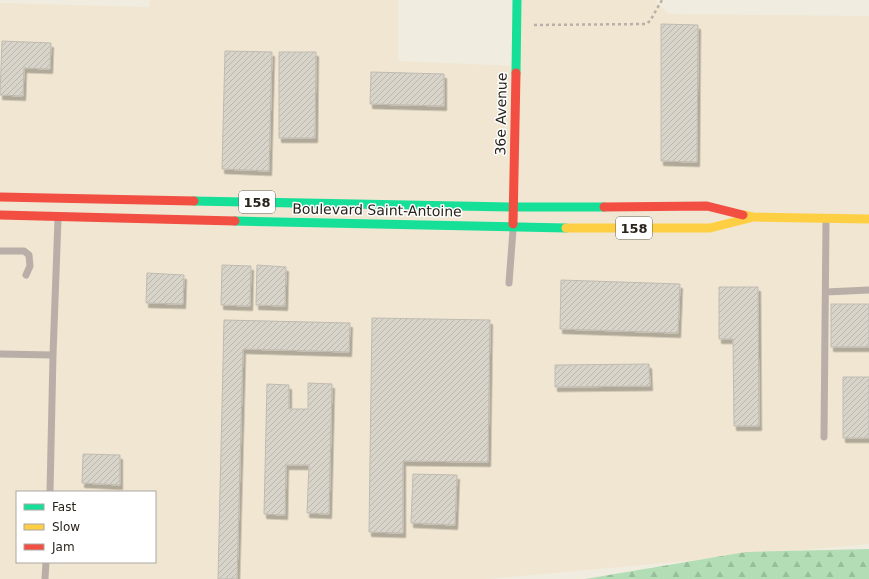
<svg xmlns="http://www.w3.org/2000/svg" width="869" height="579" viewBox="0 0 869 579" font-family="'DejaVu Sans',sans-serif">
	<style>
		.built { fill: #f0e6d1; fill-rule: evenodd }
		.forest { fill: url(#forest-firs) }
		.building { fill: url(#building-hatch); stroke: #c0bbb2; filter: url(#shadow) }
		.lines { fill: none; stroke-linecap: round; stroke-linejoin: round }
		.path { stroke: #b8b0a9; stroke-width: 2.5; stroke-dasharray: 3 3; stroke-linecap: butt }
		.lane { stroke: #baaea9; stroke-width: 7 }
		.fast { stroke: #16e098; stroke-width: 9 }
		.slow { stroke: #ffcf43; stroke-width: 9 }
		.jam { stroke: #f24e42; stroke-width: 9 }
		.labels { text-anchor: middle; stroke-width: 3; stroke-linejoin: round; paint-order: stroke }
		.shield { fill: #fff; stroke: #686660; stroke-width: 1 }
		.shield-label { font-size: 13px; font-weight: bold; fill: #28241c }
		.street-label { font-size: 14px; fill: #28241c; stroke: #fff }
	</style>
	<defs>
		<pattern id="forest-firs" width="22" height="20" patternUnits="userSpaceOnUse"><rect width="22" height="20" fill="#b2ddb5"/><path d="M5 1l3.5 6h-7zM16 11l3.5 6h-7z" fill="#99be9b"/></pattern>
		<pattern id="building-hatch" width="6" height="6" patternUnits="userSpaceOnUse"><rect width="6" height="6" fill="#d8d4ca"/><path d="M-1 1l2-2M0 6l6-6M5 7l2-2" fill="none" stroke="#b9b6ad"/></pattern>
		<filter id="shadow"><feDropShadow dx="2.5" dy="4.5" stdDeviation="0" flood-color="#0004"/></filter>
	</defs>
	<rect width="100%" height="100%" fill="#f1ece0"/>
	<path class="built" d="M150,0H398V61L517,66V0H655L669,14L869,16V544L489,579H0V3L149,7ZM17,492H155V562H17Z"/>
	<path class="forest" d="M869,549V579H585L746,552Z"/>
	<path class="building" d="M661,24L698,25L697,162L661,161Z
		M2,41L51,43L50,69L24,68L23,96L0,95Z
		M225,51L272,52L269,171L222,169Z
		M279,52H316L315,138H279Z
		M371,72L444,74V106L370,104Z
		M222,265L251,266L250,306L221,305Z
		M257,265L286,267L285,306L256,305Z
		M147,273L184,275L183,304L146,303Z
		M561,280L680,284L678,333L560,329Z
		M719,287H758L759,426H734L733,339H719Z
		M831,304H869V347H831Z
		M372,318L490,320L488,462L403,461V533L369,532Z
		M224,320L350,323L349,352L243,349L237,579H218Z
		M649,364L650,386L555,387V365Z
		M843,377H869V438H843Z
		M308,383L332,384L329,514L307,513L309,465H286L285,515L264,514L267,384L289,385V409H308Z
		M83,454L120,455V485L82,483Z
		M413,474L457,475L455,525L411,523Z"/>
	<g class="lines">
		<path class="path" d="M534,25L646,24L650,21L662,0"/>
		<path class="lane" d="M0,251H24L29,255L30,266L26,275
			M509,283L513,230
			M826,292L869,290
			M0,354L53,355L58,219
			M824,437L826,221
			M50,492L53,355
			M45,579L46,562"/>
		<path class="fast" d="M516,73L517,0
			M194,201L514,207H604
			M235,221L566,228"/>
		<path class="slow" d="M743,215L753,217L869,219
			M566,228H710L750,218"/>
		<path class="jam" d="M0,197L194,201
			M604,207L707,206L743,215
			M0,215L235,221
			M513,224L516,73"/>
	</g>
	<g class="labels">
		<g class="shield">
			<rect x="239" y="191" width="36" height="22" rx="3"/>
			<rect x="616" y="217" width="36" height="22" rx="3"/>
		</g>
		<g class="shield-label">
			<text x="257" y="207">158</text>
			<text x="634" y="233">158</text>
		</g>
		<g class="street-label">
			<text transform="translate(501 114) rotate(-89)" y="5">36e Avenue</text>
			<text transform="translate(377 210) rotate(1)" y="5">Boulevard Saint-Antoine</text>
		</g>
	</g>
	<rect x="16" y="491" width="140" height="72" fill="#ffffff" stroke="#a9a7a4"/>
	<rect x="24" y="504" width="20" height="6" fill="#16e098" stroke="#a9a7a4"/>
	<text x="52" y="511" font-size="12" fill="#28241c">Fast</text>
	<rect x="24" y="524" width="20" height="6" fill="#ffcf43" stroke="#a9a7a4"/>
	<text x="52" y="531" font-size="12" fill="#28241c">Slow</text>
	<rect x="24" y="544" width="20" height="6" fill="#f24e42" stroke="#a9a7a4"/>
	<text x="52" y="551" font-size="12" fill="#28241c">Jam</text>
</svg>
